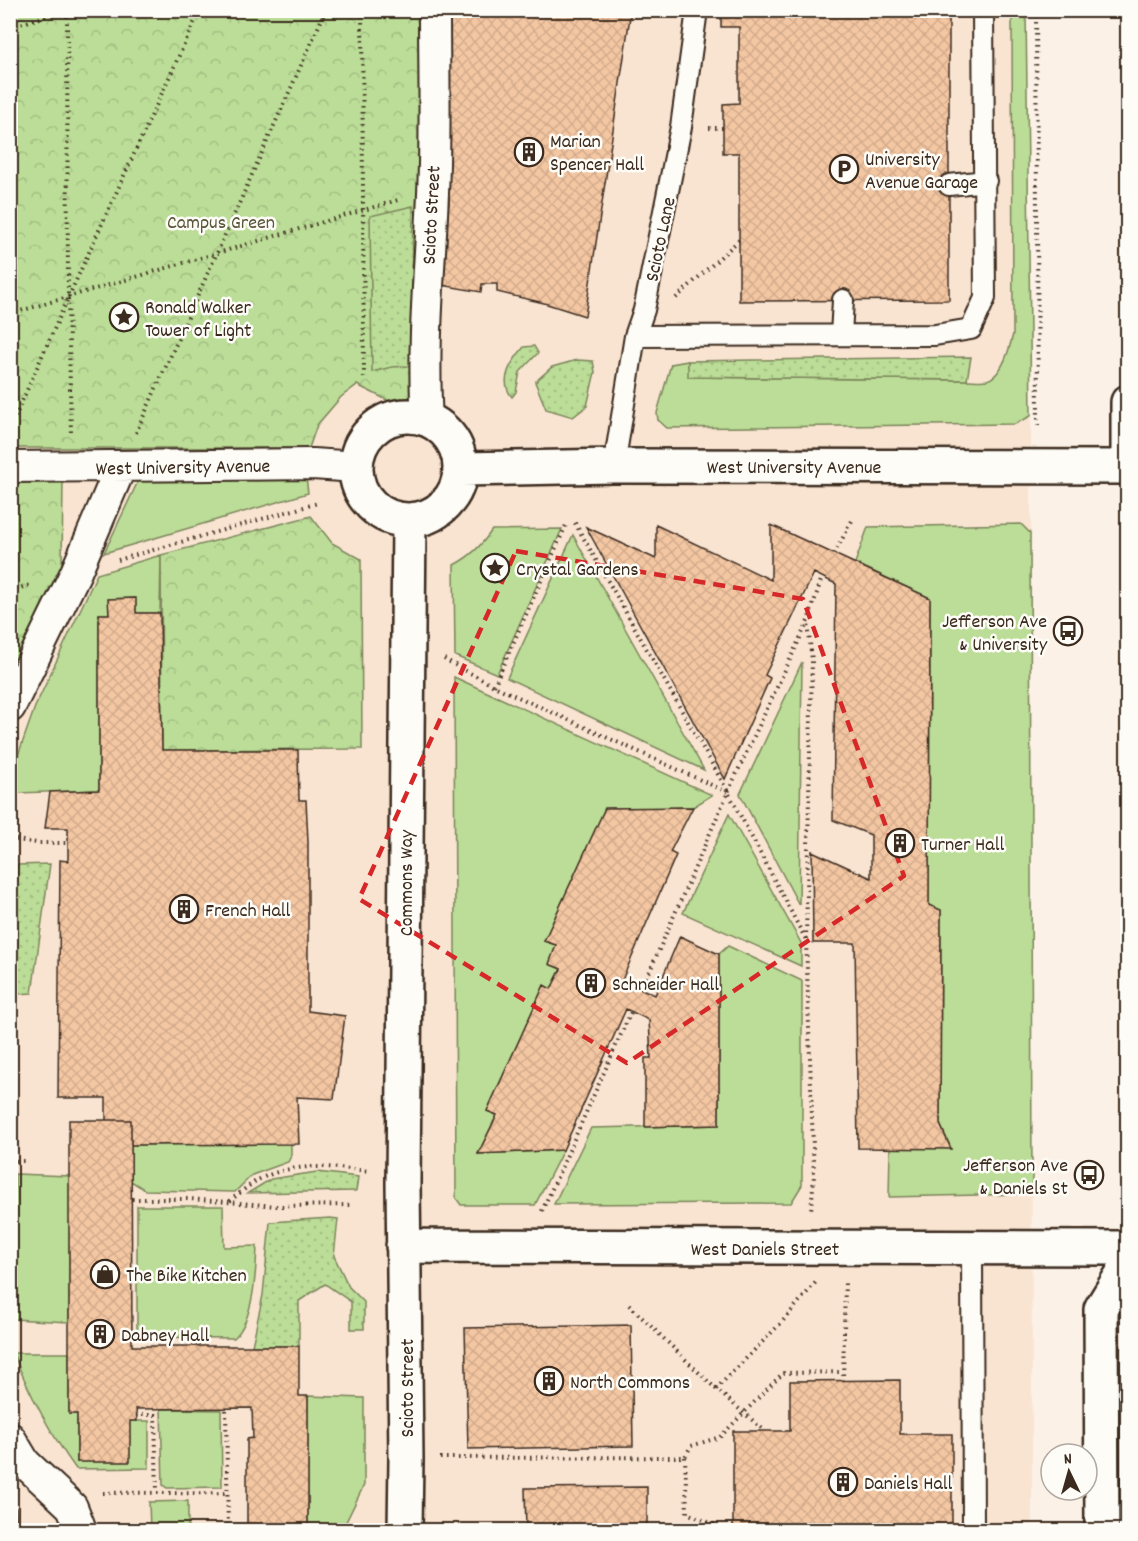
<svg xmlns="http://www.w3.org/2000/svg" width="1138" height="1541" viewBox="0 0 1138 1541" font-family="Dekko,sans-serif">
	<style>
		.built { fill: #f9e4d2 }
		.grass { fill: #bbdd97; stroke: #7b845a; stroke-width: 1.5 }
		.park { fill: url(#park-crowns); stroke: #7b845a; stroke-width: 1.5 }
		.garden { fill: url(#garden-dots); stroke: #7b845a; stroke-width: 1.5 }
		.building { fill: url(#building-cross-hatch); stroke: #3b2a1e; stroke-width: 1.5 }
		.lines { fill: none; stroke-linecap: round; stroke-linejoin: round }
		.service-casing { stroke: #3b2a1e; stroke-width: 24 }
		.pedestrian-casing { stroke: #3b2a1e; stroke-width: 34 }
		.minor-casing { stroke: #3b2a1e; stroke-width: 38 }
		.secondary-casing { stroke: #3b2a1e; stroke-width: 38 }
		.path { stroke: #3b2a1e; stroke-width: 4; stroke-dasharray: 1.5 4.5; stroke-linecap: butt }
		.service { stroke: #fdfcf7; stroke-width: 20 }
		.pedestrian { stroke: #fdfcf7; stroke-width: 30 }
		.minor { stroke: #fdfcf7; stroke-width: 33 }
		.secondary { stroke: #fdfcf7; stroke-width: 33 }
		.marked { fill: none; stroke: #d62828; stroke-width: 4.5; stroke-dasharray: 12 8; stroke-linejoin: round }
		.labels { text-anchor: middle; stroke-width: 5; stroke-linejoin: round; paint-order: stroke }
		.poi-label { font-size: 20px; fill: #3b2a1e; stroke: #fdfcf7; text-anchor: start }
		.street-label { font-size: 20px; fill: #3b2a1e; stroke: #fdfcf7 }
		.park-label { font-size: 20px; fill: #5b573c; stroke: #fdfcf7 }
	</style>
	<defs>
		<pattern id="park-crowns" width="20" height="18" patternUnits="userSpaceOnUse" patternTransform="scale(1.5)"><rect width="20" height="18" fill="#bbdd97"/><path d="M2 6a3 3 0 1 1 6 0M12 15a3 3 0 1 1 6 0" fill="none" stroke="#a2be82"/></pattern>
		<pattern id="garden-dots" width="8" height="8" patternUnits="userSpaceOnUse" patternTransform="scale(1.5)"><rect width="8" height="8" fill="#bbdd97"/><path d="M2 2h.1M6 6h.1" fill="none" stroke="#a2be82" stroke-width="1.8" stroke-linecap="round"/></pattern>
		<pattern id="building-cross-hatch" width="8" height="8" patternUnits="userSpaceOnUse" patternTransform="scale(1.5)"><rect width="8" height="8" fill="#f4c7a3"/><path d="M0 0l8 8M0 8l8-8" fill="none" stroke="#d2ab8c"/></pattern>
	</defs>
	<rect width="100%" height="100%" fill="#fbf1e6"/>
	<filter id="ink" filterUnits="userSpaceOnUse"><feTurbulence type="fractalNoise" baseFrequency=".0167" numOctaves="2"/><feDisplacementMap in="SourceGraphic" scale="12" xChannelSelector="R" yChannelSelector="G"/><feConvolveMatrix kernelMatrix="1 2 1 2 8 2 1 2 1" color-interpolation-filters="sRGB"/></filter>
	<g filter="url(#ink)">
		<path class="built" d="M10,11H1026L1031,416L1032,1530H11Z"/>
		<path class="grass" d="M1012,11H1026L1031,416L1015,424L667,428L658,420L657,413L671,364L688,361L689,377L967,380C973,380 981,381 987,380C1002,376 1010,347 1013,334Z
			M140,477H306L308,493L104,553Z
			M1021,524L1030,533L1032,1186L1028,1194L889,1197L890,1148H951L940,1124L941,911L929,905L930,598L855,563L868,527Z
			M562,529L497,674L455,656L454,565C471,556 481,546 492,530Z
			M573,535L704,770L507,678Z
			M161,555L160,613H136L135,598L109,599V614H99V790L18,793L17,758L35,707L97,574Z
			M802,662L799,905L740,794Z
			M454,677L712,795L693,807L605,809L544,941L556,945L561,969L551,989L544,986L487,1111L497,1115L478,1154L563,1150L535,1205H461L456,1198Z
			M729,814L801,943V966L683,913Z
			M728,946L802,981V1185L791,1203L554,1204L591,1128L719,1125V954Z
			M291,1143V1156L288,1162L252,1175L235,1192L145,1190L131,1181V1145Z
			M15,1174L70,1176L69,1322L12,1319Z
			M137,1206H223L224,1247L257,1246C256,1270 254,1321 234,1338L137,1337Z
			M13,1353H69V1414H77V1462L130,1421H149V1468L76,1469C49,1432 30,1395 13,1353Z
			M308,1396L364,1398V1485L342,1530H308Z
			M161,1409L221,1410L222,1487L167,1488L163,1485Z
			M188,1501V1530H150L149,1502Z"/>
		<path class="park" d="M11,11H434L427,420L357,385L341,397L317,425L309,448H11Z
			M11,479H63L62,566L56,587L11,687Z
			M311,516L332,543L361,559L362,749L162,750L161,555Z"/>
		<path class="garden" d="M413,206L411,366L392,367L372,372L370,216Z
			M534,346L538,353L520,372L516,392L512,397C498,380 512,361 524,347Z
			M971,357L967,380L688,377V361Z
			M577,360L593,361L595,372L587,406L573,417L546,409L535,382L552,367Z
			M50,864L32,993L18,994L17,865Z
			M317,1172L358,1177L356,1191L248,1193L271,1179Z
			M330,1218L338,1219L334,1256L349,1287L364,1302V1329H351V1302L325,1284L299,1301V1346H252L263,1295L270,1222Z"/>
		<path class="building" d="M447,10H631L585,316L544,303L497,292V284H482L481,292L441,285L449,203Z
			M721,10H949V300L739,301V153H723V104L739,103V27H721Z
			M656,525L771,580V525L930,598L929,905L941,910L940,1124L951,1149L858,1148L855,943H813L812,851L871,878V835L833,820L836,584L814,573L765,675L770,678L725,779L586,527L656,559Z
			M136,598V613H160L162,750H298L299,800H306L308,842V1011L345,1016L334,1099L297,1097L299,1144L131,1145V1120H106V1098H58L60,860L68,861V828H45L50,792L99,790V614H109L108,599Z
			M693,807L670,852L676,855L622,980L655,995L680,936L719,954V1125L645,1127V1058H651L649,1020L626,1009L563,1150L478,1154L497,1115L487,1111L544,985L551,989L561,969L549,964L556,945L544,941L605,808Z
			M69,1120H131L132,1346H299V1396H308V1530H247V1439L253,1438L252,1408L136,1409L137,1421H130V1462H77V1414H69Z
			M631,1325L633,1446L468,1449L465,1328Z
			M900,1380V1434H952V1530H733V1431H790V1381Z
			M647,1487V1530H526L525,1488Z
			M10,1508H16L17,1530H10Z
			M60,1526V1530H17V1527Z"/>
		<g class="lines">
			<g class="service-casing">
				<path id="service" d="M949,185L986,181
					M841,335L843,300
					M635,336L935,335L971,329L985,298L983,10
					M614,466L635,336L644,310L681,127L697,10
					M972,1247L973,1530"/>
			</g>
			<g class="pedestrian-casing">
				<path id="pedestrian" d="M427,420C422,344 430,269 433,193C436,132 434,71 434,10
					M10,467L313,464L356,467
					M10,707L76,572L121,466
					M10,1438L25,1463L72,1507L81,1530"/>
			</g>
			<g class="minor-casing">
				<path id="minor" d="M356 468a52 52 0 1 1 104 0a52 52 0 1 1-104 0Z
					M461,469L614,466L1128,467
					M403,1246L1128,1248
					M405,1530L406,1459L403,1183L409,520"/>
			</g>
			<g class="secondary-casing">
				<path id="secondary" d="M1128,402V450
					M1102,1530L1101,1309L1128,1265"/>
			</g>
			<path class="path" d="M362,10L364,382
				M1036,10L1038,426
				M10,27L67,10L68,298L71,433
				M709,128H723
				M676,298L739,240
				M10,314L398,200
				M10,428L68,298L200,10
				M136,433L326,10
				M575,523L728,792L806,940L814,1176L811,1211
				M834,554L853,519
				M118,560L318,503
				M10,591L30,585
				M444,659L494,686L727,792
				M494,686L567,523
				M10,839L37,843H68
				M806,939L812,661L808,623
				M642,989L728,792L808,621L822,577
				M10,1161H28
				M132,1199H189L277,1206L352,1205
				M230,1201C238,1194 247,1187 256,1181C292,1161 330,1167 369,1171
				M542,1211L631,1012
				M629,1305L716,1389L765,1431
				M843,1381L845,1281
				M716,1389L782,1322L816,1282
				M226,1410L228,1530
				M136,1415H155L157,1492
				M685,1457L687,1513L718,1526L720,1530
				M440,1458L685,1457L691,1446L720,1437L783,1373L843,1372
				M103,1493C145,1492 186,1494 228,1493"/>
			<use href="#service" class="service"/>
			<use href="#pedestrian" class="pedestrian"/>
			<use href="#minor" class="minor"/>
			<use href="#secondary" class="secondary"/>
		</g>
	</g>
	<path class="marked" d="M516,551L803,599L904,876L627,1063L359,899Z"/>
	<defs>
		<g id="building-ring" transform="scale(1.5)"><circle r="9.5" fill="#fdfcf7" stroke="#3b2a1e" stroke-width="1.5"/><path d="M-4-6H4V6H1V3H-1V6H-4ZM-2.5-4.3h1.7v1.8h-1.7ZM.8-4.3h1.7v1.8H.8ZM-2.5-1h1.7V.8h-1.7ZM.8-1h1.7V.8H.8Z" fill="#3b2a1e"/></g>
		<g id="parking-ring" transform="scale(1.5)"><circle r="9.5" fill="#fdfcf7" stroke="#3b2a1e" stroke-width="1.5"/><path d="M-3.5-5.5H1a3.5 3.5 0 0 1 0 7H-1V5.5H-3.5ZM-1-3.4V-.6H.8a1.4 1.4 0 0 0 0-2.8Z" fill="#3b2a1e"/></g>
		<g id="sight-ring" transform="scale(1.5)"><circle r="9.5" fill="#fdfcf7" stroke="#3b2a1e" stroke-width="1.5"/><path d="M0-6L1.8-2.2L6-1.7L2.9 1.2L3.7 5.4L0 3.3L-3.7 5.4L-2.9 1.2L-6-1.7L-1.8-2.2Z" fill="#3b2a1e"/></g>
		<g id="bus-ring" transform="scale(1.5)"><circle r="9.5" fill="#fdfcf7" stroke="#3b2a1e" stroke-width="1.5"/><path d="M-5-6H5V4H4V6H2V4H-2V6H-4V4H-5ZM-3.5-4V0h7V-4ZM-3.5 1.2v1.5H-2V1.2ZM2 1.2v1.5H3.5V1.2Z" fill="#3b2a1e"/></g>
		<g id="shop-ring" transform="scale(1.5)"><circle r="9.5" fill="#fdfcf7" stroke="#3b2a1e" stroke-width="1.5"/><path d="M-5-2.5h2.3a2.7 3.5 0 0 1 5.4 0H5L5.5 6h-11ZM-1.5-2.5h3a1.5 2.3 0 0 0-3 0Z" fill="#3b2a1e"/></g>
	</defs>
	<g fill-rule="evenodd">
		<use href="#building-ring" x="529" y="152"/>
		<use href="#parking-ring" x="844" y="169"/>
		<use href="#sight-ring" x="124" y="317"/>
		<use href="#sight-ring" x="495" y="568"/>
		<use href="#bus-ring" x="1068" y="631"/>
		<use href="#building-ring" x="900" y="843"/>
		<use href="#building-ring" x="184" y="909"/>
		<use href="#building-ring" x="591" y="983"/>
		<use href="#bus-ring" x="1089" y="1175"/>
		<use href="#shop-ring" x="105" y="1274"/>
		<use href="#building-ring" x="100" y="1334"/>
		<use href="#building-ring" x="549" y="1381"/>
		<use href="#building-ring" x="843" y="1482"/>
	</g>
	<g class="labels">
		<g class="poi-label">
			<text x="550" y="147">Marian<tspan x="550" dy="23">Spencer Hall</tspan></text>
			<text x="865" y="165">University<tspan x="865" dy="23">Avenue Garage</tspan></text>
			<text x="145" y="313">Ronald Walker<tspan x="145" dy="23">Tower of Light</tspan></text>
			<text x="516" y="575">Crystal Gardens</text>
			<text x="1047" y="627" text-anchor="end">Jefferson Ave<tspan x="1047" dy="23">&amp; University</tspan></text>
			<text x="921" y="850">Turner Hall</text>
			<text x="205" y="916">French Hall</text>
			<text x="612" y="990">Schneider Hall</text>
			<text x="1068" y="1171" text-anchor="end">Jefferson Ave<tspan x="1068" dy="23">&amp; Daniels St</tspan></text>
			<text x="126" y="1281">The Bike Kitchen</text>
			<text x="121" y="1341">Dabney Hall</text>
			<text x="570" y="1388">North Commons</text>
			<text x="864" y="1489">Daniels Hall</text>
		</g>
		<g class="street-label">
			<text transform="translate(430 215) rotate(-87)" y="7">Scioto Street</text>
			<text transform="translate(659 239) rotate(-78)" y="7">Scioto Lane</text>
			<text transform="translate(183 466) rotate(-1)" y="7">West University Avenue</text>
			<text x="794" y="473">West University Avenue</text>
			<text transform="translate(405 883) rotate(-90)" y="7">Commons Way</text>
			<text x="765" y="1255">West Daniels Street</text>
			<text transform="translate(406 1388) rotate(-90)" y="7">Scioto Street</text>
		</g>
		<g class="park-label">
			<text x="221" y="228">Campus Green</text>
		</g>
	</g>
	<rect width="1138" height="1541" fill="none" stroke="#fdfcf7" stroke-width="36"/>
	<rect x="18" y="18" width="1102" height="1505" fill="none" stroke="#3b2a1e" stroke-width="2" filter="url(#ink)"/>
	<g transform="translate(1069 1472) rotate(355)"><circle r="28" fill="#fdfcf7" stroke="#afa8a0" stroke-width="1.5"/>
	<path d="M0-4.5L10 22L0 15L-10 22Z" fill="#3b2a1e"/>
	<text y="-9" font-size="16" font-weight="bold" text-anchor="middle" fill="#3b2a1e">N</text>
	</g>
</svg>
